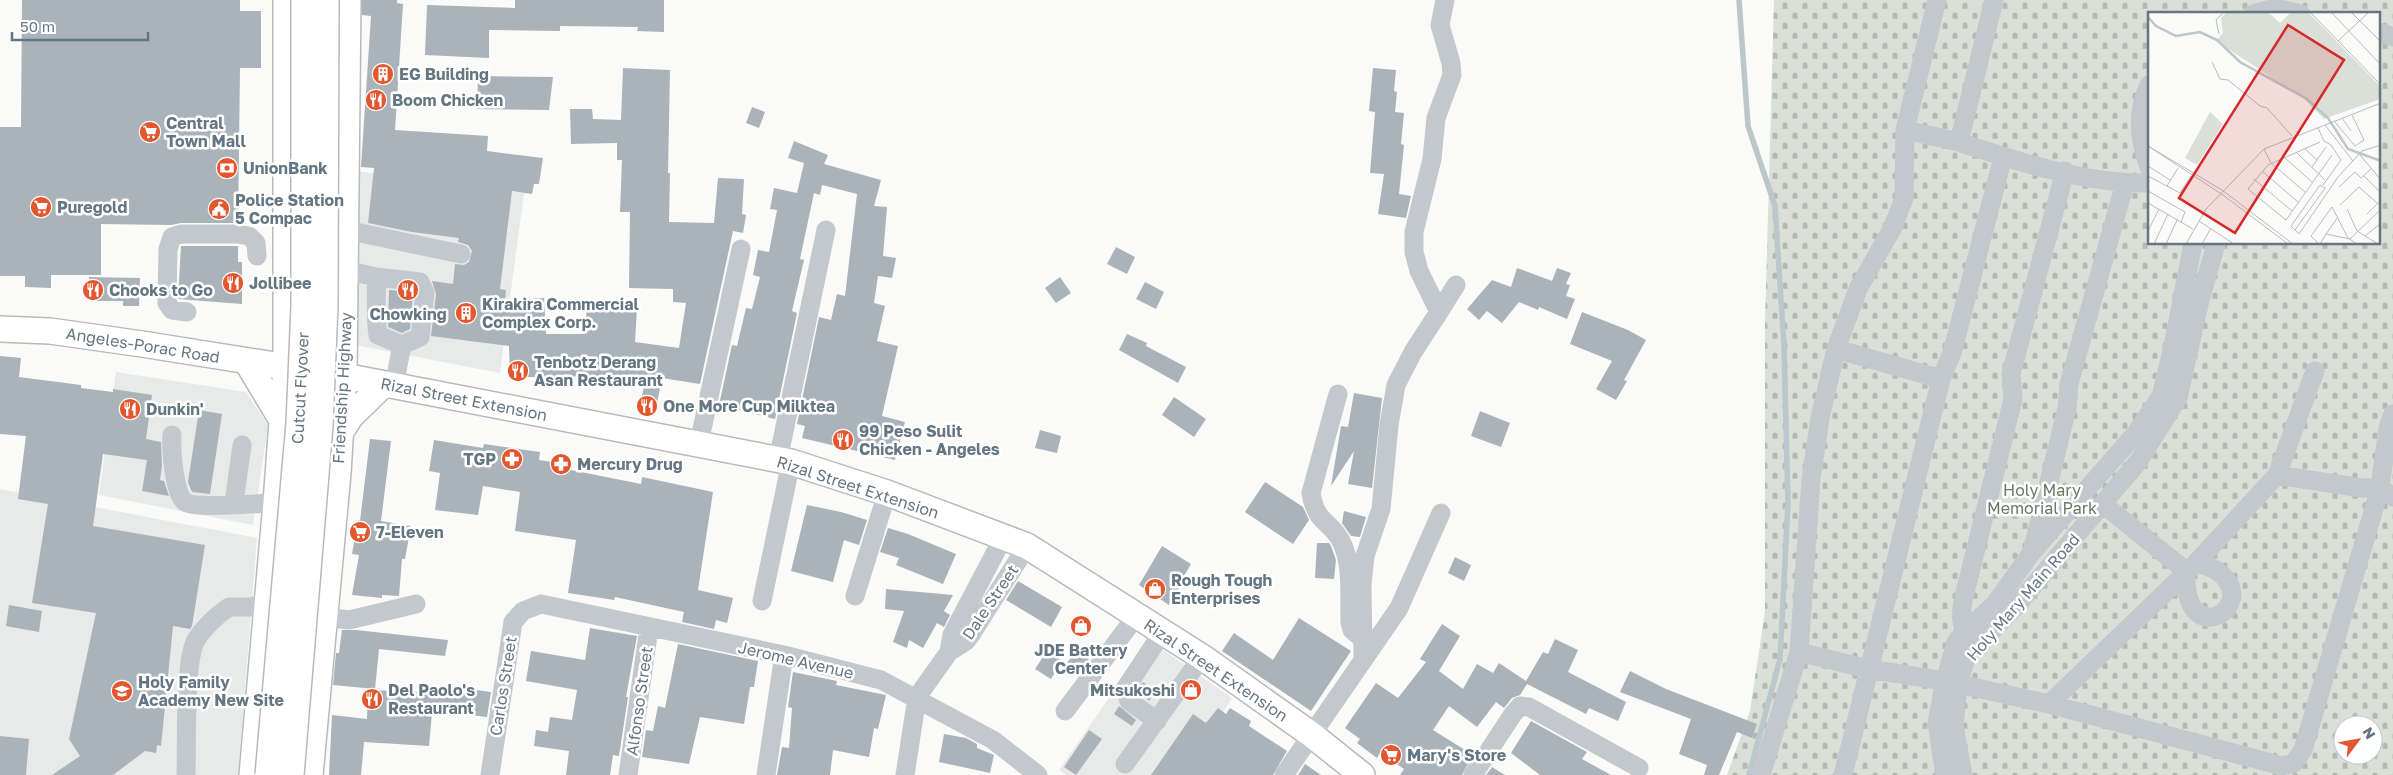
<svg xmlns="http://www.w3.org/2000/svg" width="2393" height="775" viewBox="0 0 2393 775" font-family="'Golos Text',sans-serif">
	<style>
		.built { fill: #e8e9e9 }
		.cemetery { fill: url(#cemetery-stones); fill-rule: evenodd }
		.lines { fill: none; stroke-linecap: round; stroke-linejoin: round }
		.stream { stroke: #bbc7cb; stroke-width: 5.5 }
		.building { fill: #aab3b9 }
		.major-casing { stroke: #b5babe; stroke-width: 28 }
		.minor { stroke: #c3c8cc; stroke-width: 19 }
		.major { stroke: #fff; stroke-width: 25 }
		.major-bridge-casing { stroke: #b5babe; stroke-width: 28; stroke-linecap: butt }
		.major-bridge { stroke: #fff; stroke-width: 25 }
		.labels { text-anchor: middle; stroke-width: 5; stroke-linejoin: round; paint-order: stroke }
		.poi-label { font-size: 16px; font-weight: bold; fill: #657683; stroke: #fff; text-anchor: start }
		.street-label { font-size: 16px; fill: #657683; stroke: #fff }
		.park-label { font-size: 16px; fill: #687a64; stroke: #fff }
		.inset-river { fill: none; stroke: #bbc7cb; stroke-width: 2.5 }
		.inset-road { fill: none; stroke: #b5bdc2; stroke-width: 1 }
		.view { fill: #d62828; fill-opacity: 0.15; stroke: #d62828; stroke-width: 2.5 }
		.inset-edge { fill: none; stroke: #657683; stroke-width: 2.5 }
	</style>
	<defs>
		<pattern id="cemetery-stones" width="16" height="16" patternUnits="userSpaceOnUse" patternTransform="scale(1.25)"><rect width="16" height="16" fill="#dadfd7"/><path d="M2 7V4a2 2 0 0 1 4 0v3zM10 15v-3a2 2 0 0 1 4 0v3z" fill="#b4b9b4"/></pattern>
	</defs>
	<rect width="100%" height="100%" fill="#fafaf8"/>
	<path class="built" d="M356,171L524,193L500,373L355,345Z
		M116,372L246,392L268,426L253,525L99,495Z
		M0,489L257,538L238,775H0Z
		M1149,640L1232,698L1182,775H1066L1059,770Z"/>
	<path class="cemetery" d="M1774,0H2393V775H1727L1750,711L1765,612V323ZM2149,14H2379V244H2149ZM2343,725H2373V755H2343Z"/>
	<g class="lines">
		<path class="stream" d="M1739,0L1748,126L1775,206L1784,346L1788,503L1780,659L1749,775"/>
	</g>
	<path class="building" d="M22,0H240V11H261V68H240L238,223H181L171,225L101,224V275H51V288L25,287V276H0V127H21Z
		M362,0H397V3L403,4L395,130L488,136L487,151L543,158L539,184H534L532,194L512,191L500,289L506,290L505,300L544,298L546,334H585L587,304L637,308L635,342L679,348L686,303L673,302V289L629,288L630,212H620L622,160H617V143L571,144L570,109H592L593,119L621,120L623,68L670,70L668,173H670L669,222L714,223L718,178L744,179L742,214L746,215L743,233L733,231L700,384L662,378L656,408L640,405L644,386L634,384L635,377L603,375V378L566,376V385L545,386L544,377H510L509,346L431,336L436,294L432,281L453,284L455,264L464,265L469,262L472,251L468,245L458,242L459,238L412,232L368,223L374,168L361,167L371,16L362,15Z
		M515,0H664V32L637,31L638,27L560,26V31L489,30V58L425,55L427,5L515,8Z
		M1373,68L1396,70L1394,91L1397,92L1395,112L1404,113L1401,144L1404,145L1399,194L1411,196L1406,218L1378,214L1384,174L1370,173L1375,112L1369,111Z
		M478,76L553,77L549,110L477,109Z
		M752,107L765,112L759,128L746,123Z
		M794,141L828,155L824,164L881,180L874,206L887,207L883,256L896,258L892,278L878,276L874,303L885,306L877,341L898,346L882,416L905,422L895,460L802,438L805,426L797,424L819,317L831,320L837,294L845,296L857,194L822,185L820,195L814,193L800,259L804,260L792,311L797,313L775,419L719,405L732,345L737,346L746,308L752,309L760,277L753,275L758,250L769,252L777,210L770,209L774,188L797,193L804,163L788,158Z
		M181,246H238V262H242V304L178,299Z
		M1116,247L1135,257L1127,274L1107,264Z
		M1517,268L1552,281L1557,268L1571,273L1566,284L1570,285L1566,296L1575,299L1567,319L1539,307L1538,310L1519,302L1502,323L1487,311L1479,320L1467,309L1492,280L1511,287Z
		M89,277L140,278L139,306H123V301H90Z
		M1060,277L1071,293L1056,303L1045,288Z
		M1145,282L1164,292L1156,309L1136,299Z
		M389,290L412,292L413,295L410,329L402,333L388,327Z
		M1582,312L1628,330L1646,340L1624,380L1627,381L1616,400L1596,389L1612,361L1570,344Z
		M1127,334L1147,343L1146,346L1186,367L1178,383L1119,350Z
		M0,356L21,358L19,377L81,385V388L113,392V389L152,395L146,439L161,442L162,466L160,480L164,481L169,496L142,491L147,460L103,454L93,526L205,545L192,626L190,629L173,626L161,746L157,745L156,753L145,751L113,775H52L80,756L69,739L96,613L32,603L48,504L18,499L26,436L0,434Z
		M1354,393L1382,398L1372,488L1348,484L1354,451L1331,486L1341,426L1348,427Z
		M1174,397L1206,419L1194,437L1162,415Z
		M199,410L222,414L210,494L192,492L188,482Z
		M1480,411L1510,423L1501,447L1471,436Z
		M1040,430L1061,436L1057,453L1035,448Z
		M370,439L391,441L381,521L411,526L405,559H402L399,596L382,595V598L352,595L359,555L352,554L358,520L360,521Z
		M434,440L483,448L484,444L540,452L539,460L572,465L571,470L641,484L642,477L713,492L698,590L733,598L727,623L716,620L714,629L682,622L684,612L615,597L614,600L568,593L576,540L515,531L520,492L483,486L478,515L435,510L440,473L429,471Z
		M1265,482L1303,507L1309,520L1293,544L1245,512Z
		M807,505L841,512L867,520L859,545L844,540L833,582L791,571Z
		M1344,511L1366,517L1360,537L1351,536L1342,523Z
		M888,528L908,534L956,554L943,584L896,565L899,558L880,552Z
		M1317,543H1329L1331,546L1336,560L1334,579L1315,578Z
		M1162,546L1191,564L1181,581L1183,583L1169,605L1139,585Z
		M1455,557L1471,565L1464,581L1448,573Z
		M1018,581L1062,607L1051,627L1006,600Z
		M886,589L953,595L944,611L950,615L944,627L937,623L923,648L909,640L907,648L893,642L904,611L885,609Z
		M9,605L42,611L39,632L6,626Z
		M1299,618L1351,651L1311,711L1222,651L1234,633L1273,660Z
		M1442,624L1460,636L1439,671L1463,689L1477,664L1493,673L1499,663L1526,681L1543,652L1548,654L1555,639L1578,650L1568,672L1626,702L1618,721L1589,708L1586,714L1527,684L1520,695L1512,698L1504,708L1496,702L1477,727L1449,706L1433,730L1473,755L1462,775H1400L1404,769L1380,753L1377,758L1357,743L1360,739L1345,728L1376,683L1398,698L1426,662L1420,659Z
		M590,628L637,636L626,697H628L619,756L613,755L610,775H566L569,751L534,746L536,730L548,732L550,717L572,720L577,690L526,681L531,651L585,660Z
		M342,630H356L448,640L445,656L379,649L375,689L333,685L336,653H339Z
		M678,644L758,661L754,687H750L744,724L700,717L689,764L642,757L646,730L653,731L658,706L665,708Z
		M1077,648L1090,657L1080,672L1067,663Z
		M1047,651L1062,661L1051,679L1035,669Z
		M1630,671L1666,689L1757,724L1752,738L1737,732L1719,775H1704L1707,765L1679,754L1691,719L1620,692Z
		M793,672L837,681L836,685L886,695L878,729L874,728L869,757L833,750L830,775H777L782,747L789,748L792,708L788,707Z
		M1143,682L1155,691L1149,701L1137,691Z
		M456,687L491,692L487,717L445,712V713H432L429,746L364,742L361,775H329L332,715L367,719L368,690L427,692V695L455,696Z
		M1119,706L1136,720L1132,726L1114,714Z
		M1218,708L1226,714L1230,708L1251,721L1249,726L1287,751L1273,775H1151L1193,714L1206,723Z
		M1531,721L1587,752L1582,759L1611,775H1540L1511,753Z
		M1089,730L1102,739L1076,775L1064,767Z
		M944,734L966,738L977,744V748L994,755L990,773L939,762Z
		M0,736L29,739L26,775H0Z
		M1305,764L1321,775H1298Z
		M1492,767L1505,775H1486Z"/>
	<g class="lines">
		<g class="major-casing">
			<path id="major" d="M0,329L50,331L142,344L344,376L791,462L887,493L1027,546L1202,657L1312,735L1362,775
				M247,362L283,422
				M340,433L351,416L384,384
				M252,775L276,503L286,367V0
				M310,775L338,473L344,376L348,0"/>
		</g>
		<path class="minor" d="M1994,0L1959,142C2018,162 2087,184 2149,183
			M2253,14L2275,8L2301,14
			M2379,32L2393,37
			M2149,85C2136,112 2139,140 2149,167
			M1905,130L1959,142
			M346,230L461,254
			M376,277L420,282L425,293L420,337L402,345
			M347,279L359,273L376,277C377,297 375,315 378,335L402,345L394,386
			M187,312L172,310L167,303L168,249L172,237L181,234H237L249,236L256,243L257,256
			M1439,312L1456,285
			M1836,349L1941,379
			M1338,394L1311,493C1316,524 1330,520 1341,541C1353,564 1349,597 1350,622L1352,630L1365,641
			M172,435C171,449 174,494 185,502C195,509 259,503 276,503
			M699,443L741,249
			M778,460L826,230
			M2277,475L2362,488H2380L2393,497
			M234,503L242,445
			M2103,504L2186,571C2183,656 2264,604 2217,571C2212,567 2203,565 2196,563
			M2033,548L2067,408L2069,384L2125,183
			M855,596L887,493
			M762,601L791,462
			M323,617L349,620L416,604
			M1968,640C1962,628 1960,615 1963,601L2013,399L2011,374L2065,171
			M949,652L952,635L1004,536
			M1799,652L1868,669L1945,681L2049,704L2282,766L2294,763L2303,750L2380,488L2388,428L2393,414
			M1363,658L1362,584L1365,556L1381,509L1389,425L1396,385L1413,352L1439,312L1419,271L1414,252V232L1432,159L1436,118L1452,75L1451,63L1440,25L1445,0
			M2049,704L2196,563L2277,475L2315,371
			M1065,711L1137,615
			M1157,721L1129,701L1125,689L1162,633
			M1125,764L1202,657
			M186,775C187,747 184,661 196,640C204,627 216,616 229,607H251L267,602
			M490,775L513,622L523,611L541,604L784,655L881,680L993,740L1038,775
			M628,775L649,628
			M766,775L784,655
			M905,775L917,697L949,652L966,641L972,633L1027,546
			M1284,775L1399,608L1441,513
			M1473,775L1513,714L1520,706L1529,707L1639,768
			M1761,775L1799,652L1811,479L1820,418L1836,349L1858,289L1893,227L1904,198L1905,130L1937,0
			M1843,775L1941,379L1952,353L2003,157
			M1945,775L1937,723L1945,681L1956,642L1964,632L1995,604L2032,552L2136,433L2161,396L2172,351L2193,244
			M1963,775L1954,726L1958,684L1966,658L2016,606L2138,462L2178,398L2200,300L2216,244"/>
		<use href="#major" class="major"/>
		<g class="major-bridge-casing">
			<path id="major-bridge" d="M268,775L299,423L304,306V0
				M291,775L320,426L325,305L326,0"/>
		</g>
		<use href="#major-bridge" class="major-bridge"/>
	</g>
	<defs>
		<g id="building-disc" transform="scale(1.125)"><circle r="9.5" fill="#e4572e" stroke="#fff"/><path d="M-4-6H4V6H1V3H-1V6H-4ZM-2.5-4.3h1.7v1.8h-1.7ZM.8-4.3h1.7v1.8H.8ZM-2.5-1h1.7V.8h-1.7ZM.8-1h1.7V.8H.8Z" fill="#fff"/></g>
		<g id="restaurant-disc" transform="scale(1.125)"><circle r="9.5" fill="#e4572e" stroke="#fff"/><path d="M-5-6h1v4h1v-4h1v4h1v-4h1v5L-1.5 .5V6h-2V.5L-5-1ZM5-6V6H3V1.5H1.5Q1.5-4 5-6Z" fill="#fff"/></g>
		<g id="supermarket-disc" transform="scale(1.125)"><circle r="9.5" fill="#e4572e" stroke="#fff"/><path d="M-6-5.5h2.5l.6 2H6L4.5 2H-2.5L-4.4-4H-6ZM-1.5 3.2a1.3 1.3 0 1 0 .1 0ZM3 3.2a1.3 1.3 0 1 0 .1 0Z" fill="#fff"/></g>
		<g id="bank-disc" transform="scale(1.125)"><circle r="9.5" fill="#e4572e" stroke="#fff"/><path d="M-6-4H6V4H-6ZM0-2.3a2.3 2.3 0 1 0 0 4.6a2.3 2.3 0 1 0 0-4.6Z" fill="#fff"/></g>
		<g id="civic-disc" transform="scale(1.125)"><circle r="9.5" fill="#e4572e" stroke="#fff"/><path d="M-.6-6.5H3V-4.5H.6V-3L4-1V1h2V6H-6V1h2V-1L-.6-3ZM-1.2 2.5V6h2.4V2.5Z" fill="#fff"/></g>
		<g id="pharmacy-disc" transform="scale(1.125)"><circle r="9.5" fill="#e4572e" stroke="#fff"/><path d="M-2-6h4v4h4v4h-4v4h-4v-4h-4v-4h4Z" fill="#fff"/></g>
		<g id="shop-disc" transform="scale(1.125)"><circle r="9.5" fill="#e4572e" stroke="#fff"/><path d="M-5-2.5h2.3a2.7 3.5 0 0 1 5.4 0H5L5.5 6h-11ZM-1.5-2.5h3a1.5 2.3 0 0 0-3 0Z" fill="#fff"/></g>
		<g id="school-disc" transform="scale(1.125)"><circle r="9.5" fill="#e4572e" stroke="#fff"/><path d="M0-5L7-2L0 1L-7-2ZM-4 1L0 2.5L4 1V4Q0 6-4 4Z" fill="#fff"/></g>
	</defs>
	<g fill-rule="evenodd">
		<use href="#building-disc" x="383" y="74"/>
		<use href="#restaurant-disc" x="376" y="100"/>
		<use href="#supermarket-disc" x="150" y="132"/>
		<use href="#bank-disc" x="227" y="168"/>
		<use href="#supermarket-disc" x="41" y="207"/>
		<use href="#civic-disc" x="219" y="209"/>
		<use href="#restaurant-disc" x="233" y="283"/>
		<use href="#restaurant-disc" x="93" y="290"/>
		<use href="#restaurant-disc" x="408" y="290"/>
		<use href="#building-disc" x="466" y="313"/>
		<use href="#restaurant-disc" x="518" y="371"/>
		<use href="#restaurant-disc" x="647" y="406"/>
		<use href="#restaurant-disc" x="130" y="409"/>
		<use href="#restaurant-disc" x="843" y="440"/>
		<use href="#pharmacy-disc" x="512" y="459"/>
		<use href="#pharmacy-disc" x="561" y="464"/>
		<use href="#supermarket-disc" x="360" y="532"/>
		<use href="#shop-disc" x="1155" y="589"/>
		<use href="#shop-disc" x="1081" y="626"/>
		<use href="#shop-disc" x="1191" y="690"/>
		<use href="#school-disc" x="122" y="691"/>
		<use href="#restaurant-disc" x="372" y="699"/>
		<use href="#supermarket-disc" x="1391" y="755"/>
	</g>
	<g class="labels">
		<g class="poi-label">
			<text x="399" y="80">EG Building</text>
			<text x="392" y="106">Boom Chicken</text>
			<text x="166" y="129">Central<tspan x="166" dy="18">Town Mall</tspan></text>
			<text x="243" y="174">UnionBank</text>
			<text x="235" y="206">Police Station<tspan x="235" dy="18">5 Compac</tspan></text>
			<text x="57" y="213">Puregold</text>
			<text x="249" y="289">Jollibee</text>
			<text x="109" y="296">Chooks to Go</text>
			<text x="482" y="310">Kirakira Commercial<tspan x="482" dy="18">Complex Corp.</tspan></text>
			<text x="408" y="320" text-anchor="middle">Chowking</text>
			<text x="534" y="368">Tenbotz Derang<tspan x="534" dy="18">Asan Restaurant</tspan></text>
			<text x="663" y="412">One More Cup Milktea</text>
			<text x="146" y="415">Dunkin'</text>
			<text x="859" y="437">99 Peso Sulit<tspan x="859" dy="18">Chicken - Angeles</tspan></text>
			<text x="496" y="465" text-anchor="end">TGP</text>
			<text x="577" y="470">Mercury Drug</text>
			<text x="376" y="538">7-Eleven</text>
			<text x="1171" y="586">Rough Tough<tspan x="1171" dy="18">Enterprises</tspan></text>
			<text x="1081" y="656" text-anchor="middle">JDE Battery<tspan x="1081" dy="18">Center</tspan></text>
			<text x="138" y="688">Holy Family<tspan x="138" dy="18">Academy New Site</tspan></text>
			<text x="388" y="696">Del Paolo's<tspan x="388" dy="18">Restaurant</tspan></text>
			<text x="1175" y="696" text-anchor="end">Mitsukoshi</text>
			<text x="1407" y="761">Mary's Store</text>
		</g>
		<g class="street-label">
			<text transform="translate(143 345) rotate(9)" y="6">Angeles-Porac Road</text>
			<text transform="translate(300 388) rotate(-87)" y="6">Cutcut Flyover</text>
			<text transform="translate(342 388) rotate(-87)" y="6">Friendship Highway</text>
			<text transform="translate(464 399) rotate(11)" y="6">Rizal Street Extension</text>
			<text transform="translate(858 487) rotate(18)" y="6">Rizal Street Extension</text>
			<text transform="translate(2023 597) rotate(-49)" y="6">Holy Mary Main Road</text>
			<text transform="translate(990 602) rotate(-56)" y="6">Dale Street</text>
			<text transform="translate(796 660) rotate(13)" y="6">Jerome Avenue</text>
			<text transform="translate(1216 670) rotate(34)" y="6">Rizal Street Extension</text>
			<text transform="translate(503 686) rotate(-81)" y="6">Carlos Street</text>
			<text transform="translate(639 701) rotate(-82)" y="6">Alfonso Street</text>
		</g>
		<g class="park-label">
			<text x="2042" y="496">Holy Mary<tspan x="2042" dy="18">Memorial Park</tspan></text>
		</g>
	</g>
	<g transform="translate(2148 12)">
		<rect width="232" height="232" fill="#fafaf8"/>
		<path d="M62,100L75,112L49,153L37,146Z" fill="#dadfd7"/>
		<path d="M78,1H121L132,11L142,1H161L232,74V87L176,107L155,86L68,29L75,21L73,6Z" fill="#dadfd7"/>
		<path class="inset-river" d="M0,5L8,14L28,24L52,20L69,28L92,50L159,87L180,106L200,137L233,149"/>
		<path class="inset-road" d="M163,1L233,73M184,1L233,53M204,1L233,30M71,22L68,8L75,1M190,29L220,1M64,50L72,67L80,68L112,94L119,96L144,124M194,106L203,119M187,110L207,134L216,128L204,103M177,113L205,149M170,116L176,129L183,133L193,148L175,173M172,130L120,153L100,177L138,208L184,143M0,134L74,178L145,232M0,134L75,183L140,232M116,137L123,151L157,180M157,137L169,148M148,140L177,168M212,143L233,168M136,145L164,170M0,154L22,168M164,155L178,135M114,159L150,190M0,164L32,181L43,164M216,164L233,181M106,167L144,199M19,174L30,156M191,175L207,160L213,166L223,157M0,179L37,200L33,210M0,191L45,217M192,193L211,175L229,191M199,197L209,219L230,232M219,202L233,188M51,209L86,232M147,218L177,176L172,173L143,214L151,222L190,165L214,139L233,133M0,219L11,197M178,222L190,205M217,224L233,211M202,227L233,197M6,232L20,202M18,232L29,208M38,232L58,197L116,137L233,91M54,232L63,216M171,232L163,224L184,195L200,226L209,232M172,232L178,222L202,227"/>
		<path class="view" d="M140,13L196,48L87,221L31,186Z"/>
		<rect width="232" height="232" class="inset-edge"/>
	</g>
	<g transform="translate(2358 740) rotate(58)"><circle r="24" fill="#ffffff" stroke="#c1c8cd"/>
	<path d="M0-4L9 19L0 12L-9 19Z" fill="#e4572e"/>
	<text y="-8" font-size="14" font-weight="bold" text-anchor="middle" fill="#657683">N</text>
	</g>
	<path d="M12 32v8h136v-8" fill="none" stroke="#657683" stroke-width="2.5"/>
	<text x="20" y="32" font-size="15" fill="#657683" stroke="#ffffff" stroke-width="4" paint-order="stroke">50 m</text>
</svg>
